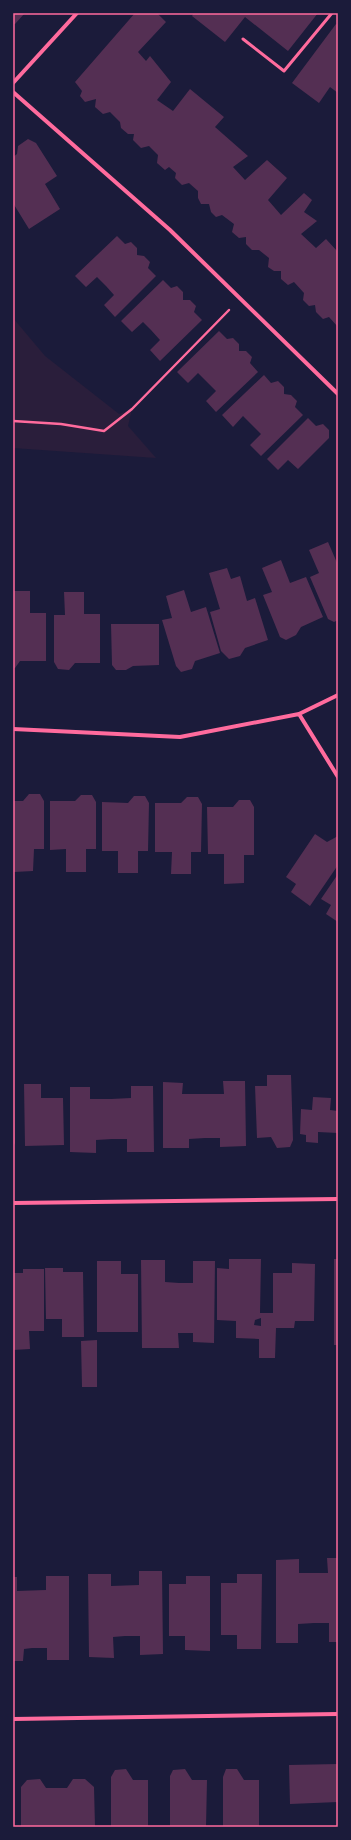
<svg xmlns="http://www.w3.org/2000/svg" width="351" height="1840" viewBox="0 0 351 1840" font-family="Jost,sans-serif">
	<style>
		.green { fill: #2a1e3b }
		.building { fill: #542f53; fill-rule: evenodd }
		.lines { fill: none; stroke-linecap: round; stroke-linejoin: round }
		.path { stroke: #ff6b9d; stroke-width: 2.5 }
		.service { stroke: #ff6b9d; stroke-width: 3 }
		.minor { stroke: #ff6b9d; stroke-width: 4 }
		.neatline { fill: none; stroke: #ff6b9d; stroke-width: 1.5 }
	</style>
	<rect width="100%" height="100%" fill="#1b1b3a"/>
	<path class="green" d="M13,318L45,356L119,414L132,409L128,426L156,458L13,448Z"/>
	<path class="building" d="M13,13H24V14L15,24H13Z
		M135,13H157L166,22L138,52L146,61L150,56L171,82L157,100L173,111L190,89L224,117L215,127L248,156L233,167L245,180L267,160L287,178L268,200L281,215L304,193L312,200L304,212L317,221L301,234L316,248L326,239L338,252V327L329,317L323,319L316,312L315,305L309,306L303,300L304,293L294,282L288,285L281,279V271H274L268,267L269,258L259,250H252L246,244V237L239,238L232,232L234,224L222,215L216,217L211,212L209,204H201L198,198V191L189,183L182,185L175,178L176,173L169,167L165,170L157,163L158,155L149,146L141,148L133,140L134,134H128L121,128L120,122L110,112L103,114L95,107L96,99L85,102L80,96L82,91L75,82Z
		M194,13H318L288,51L245,17L225,42L192,16Z
		M336,24L338,25V93L330,87L319,103L292,83Z
		M28,139L36,143L57,176L45,184L60,209L29,229L13,203V157L17,154L18,146Z
		M117,236L125,244L131,242L137,248V255L144,256L150,262L148,268L156,276L115,317L104,305L114,295L106,286L97,277L86,287L75,276Z
		M163,280L171,288L177,286L183,292V300H190L196,306L194,312L202,320L160,361L150,350L160,340L151,330L143,322L132,332L121,321Z
		M219,331L227,339L233,338L239,344V351H246L252,357L250,363L258,372L216,412L206,401L216,391L198,373L188,383L177,372Z
		M264,375L271,383L278,381L284,387V394L291,395L297,401L295,407L303,415L261,456L250,445L261,434L243,416L233,427L222,415Z
		M308,418L316,426L323,424L329,430V438L298,469L288,460L278,470L267,459Z
		M328,542L338,565V620L334,622L328,619L310,577L319,573L309,550Z
		M281,560L290,583L306,577L323,617L301,627L296,635L286,640L280,637L263,595L272,592L262,568Z
		M227,568L231,579L240,576L247,601L255,598L268,640L245,648L240,656L229,659L221,651L210,612L220,609L209,573Z
		M184,590L191,612L206,607L220,653L195,661L192,669L181,672L176,666L162,620L172,618L166,596Z
		M13,591H30V613H46V661H20L15,668H13Z
		M64,592H84V614H100V663H75L69,670L58,669L54,662V615H65Z
		M111,624H159V665L133,666L126,670H116L112,665Z
		M29,794H40L44,801V849H34L33,871L14,872L13,801H23Z
		M81,795H92L96,802V849H86V872H66V849L50,850V801H75Z
		M134,796H145L149,803L148,851H138V873H118V851H102V802L128,803Z
		M187,797H198L202,804L201,852H191V874H171L172,852H155V803H181Z
		M239,800H250L254,807V855H244V883L224,884V854H208L207,807H233Z
		M315,834L327,842L338,836V865L310,906L291,892L296,884L286,877Z
		M338,874V922L326,914L331,905L321,899Z
		M267,1075H291L293,1140L290,1147L277,1148L271,1137L257,1138L255,1086H267Z
		M223,1081H245L246,1146L220,1147V1138H205L189,1139V1148H163V1082L183,1083L182,1094H224Z
		M24,1084H41V1098H63L64,1145L25,1146Z
		M131,1086H153L154,1152H127V1139H112L96,1140V1153L70,1152V1087H90V1099H111L131,1098Z
		M13,1095H14L15,1143L13,1147Z
		M313,1097L331,1098L330,1110L338,1111V1133L318,1132V1143L306,1142V1135L300,1134L301,1109L312,1110Z
		M229,1259H261L260,1313H273V1273H292V1263L315,1264L314,1321H295L294,1328H276L275,1358H259V1339L236,1338V1321L217,1320V1268L229,1269ZM261,1318V1326L254,1325L255,1320Z
		M334,1259H338V1345H334Z
		M141,1260H165V1282L179,1283H193V1261H215L214,1343L193,1342V1333H178L179,1348H142Z
		M97,1261H121V1274H138V1332H97Z
		M45,1268H63V1272H83L84,1337H62V1319H46Z
		M23,1269H44V1331H29L30,1349L13,1350V1273H23Z
		M97,1340V1387H82L81,1341Z
		M327,1558H338V1642H329V1623H314L298,1624V1643H276V1560L299,1559V1573H328Z
		M139,1571H162L163,1654L140,1655V1636H125L113,1637L114,1658L89,1657L88,1574H111V1586L139,1585Z
		M237,1574H262L261,1649H237V1635H221V1583H237Z
		M46,1576H69V1660H47V1648H32L24,1649L23,1661H13V1577H17V1591L46,1590Z
		M186,1576H210V1651L185,1650V1636H169V1584H186Z
		M338,1764V1802L290,1804L289,1765Z
		M126,1769L133,1780H148V1827H111V1777L115,1770Z
		M185,1769L192,1780H207L206,1827H170V1776L173,1770Z
		M226,1769H237L244,1780H259V1827H223V1777Z
		M40,1779L46,1788H67L73,1779H85L94,1787L95,1827H21V1787L27,1780Z"/>
	<g class="lines">
		<path class="path" d="M13,421L61,424L104,431L132,409L229,310"/>
		<path class="service" d="M243,39L284,71L332,13"/>
		<path class="minor" d="M13,83L77,13
			M13,92L170,230L338,394
			M299,714L338,777
			M13,729L180,737L299,714L338,695
			M13,1203L338,1199
			M13,1719L338,1714"/>
	</g>
	<rect width="351" height="1840" fill="none" stroke="#1b1b3a" stroke-width="28"/>
	<rect x="14" y="14" width="323" height="1812" class="neatline"/>
</svg>
